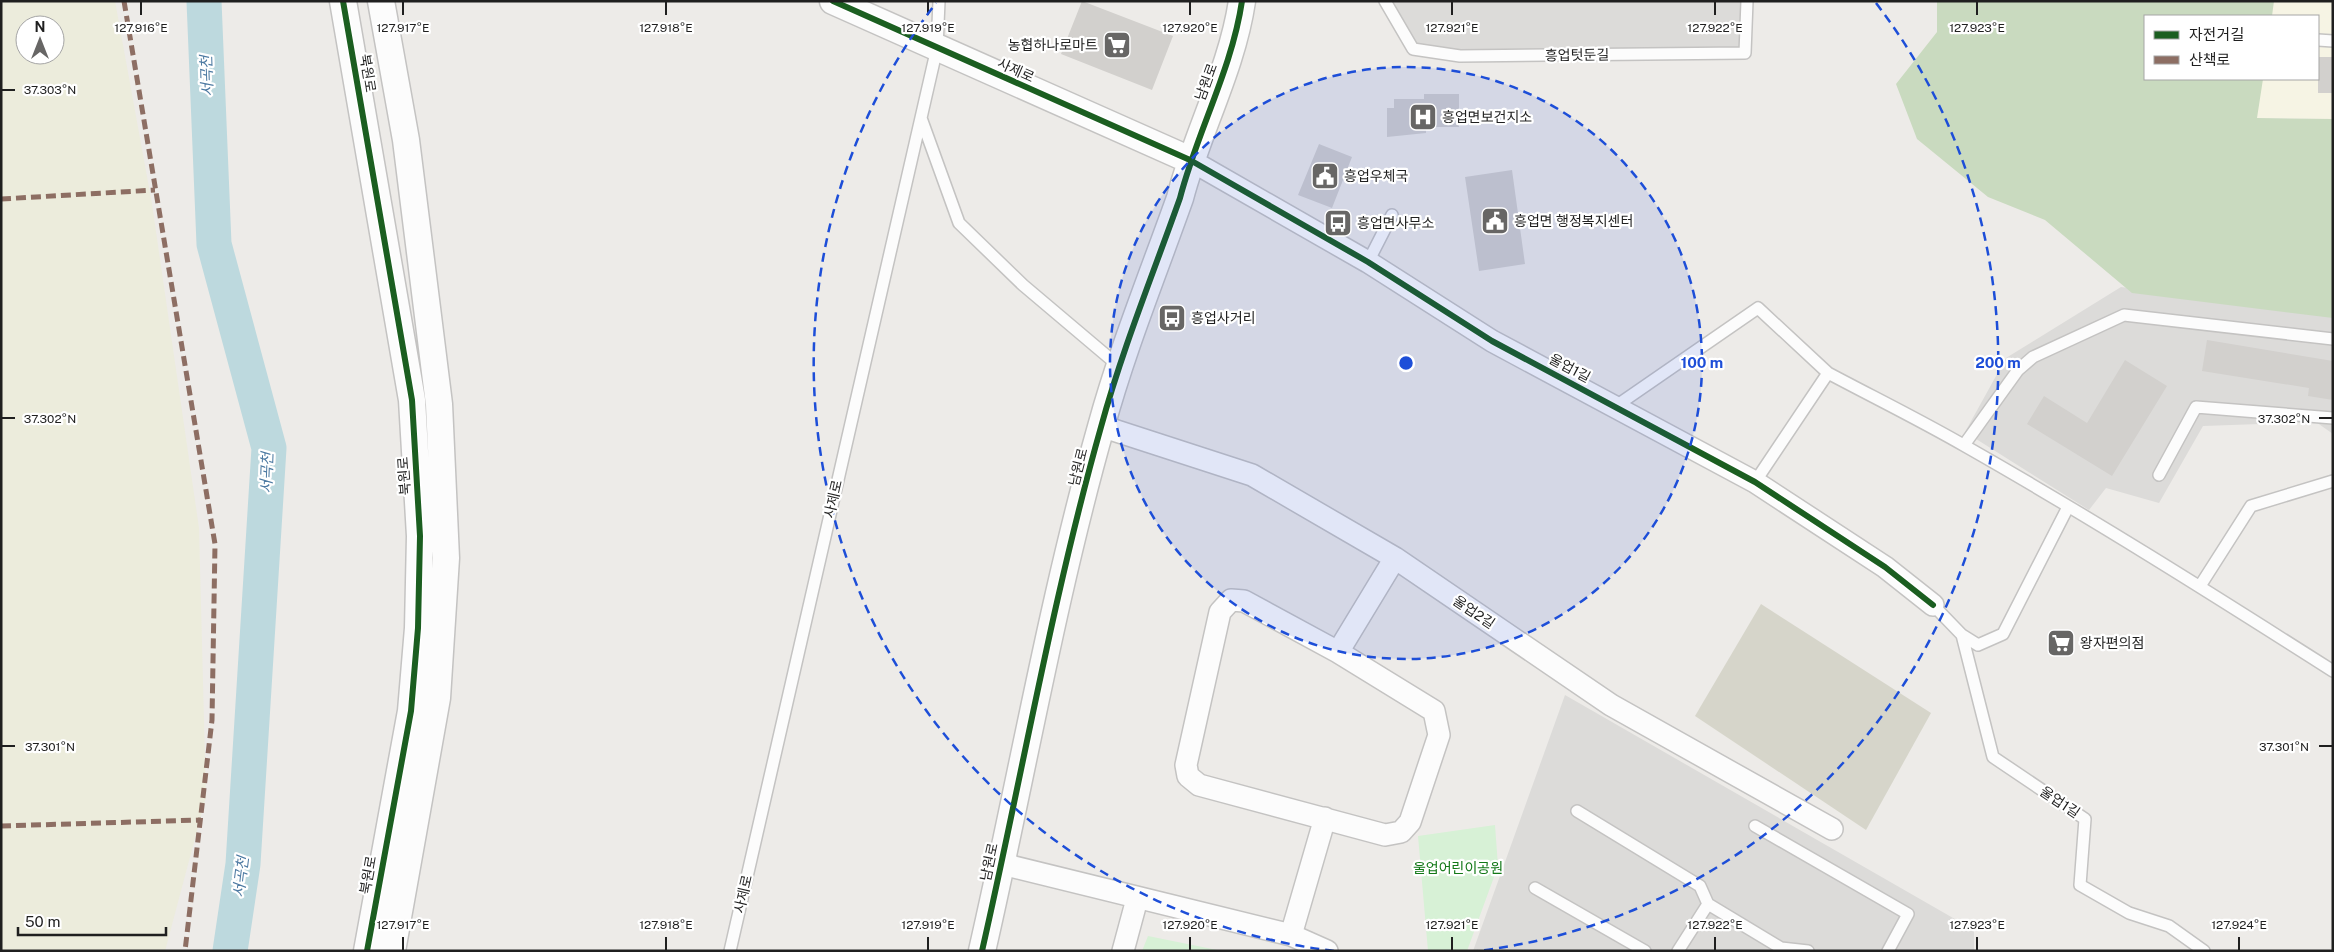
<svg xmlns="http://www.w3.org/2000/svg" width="2334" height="952" viewBox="0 0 2334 952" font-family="'Public Sans','Noto Sans KR',sans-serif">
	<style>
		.residential { fill: #dcdbd9 }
		.education { fill: #f6f4e4 }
		.construction { fill: #d6d5ca }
		.farmland { fill: #ececdc; fill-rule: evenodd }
		.forest { fill: #c9dabf }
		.park { fill: #d7f1d6 }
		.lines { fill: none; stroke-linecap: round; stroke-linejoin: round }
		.river { stroke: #bdd9de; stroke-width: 35 }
		.building { fill: #d2d0cd }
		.service-casing { stroke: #c4c3c2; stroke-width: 14 }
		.minor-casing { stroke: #c4c3c2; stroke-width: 24 }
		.tertiary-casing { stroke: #c4c3c2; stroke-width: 29 }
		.service { stroke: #fcfcfc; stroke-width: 11 }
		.minor { stroke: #fcfcfc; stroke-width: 21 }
		.tertiary { stroke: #fcfcfc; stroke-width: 26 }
		.quiet { stroke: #8d6e63; stroke-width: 5; stroke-dasharray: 10 5; stroke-linecap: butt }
		.cycleway-casing { stroke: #fff; stroke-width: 9 }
		.cycleway { stroke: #1b5e20; stroke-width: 6 }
		.ticks { fill: none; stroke: #1f1f1f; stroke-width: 2 }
		.ring { fill: none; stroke: #1d4ed8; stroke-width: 2.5; stroke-dasharray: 9 6 }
		.labels { text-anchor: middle; stroke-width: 4.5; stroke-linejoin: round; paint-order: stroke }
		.poi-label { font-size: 14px; fill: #1f1f1f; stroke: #fff; text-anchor: start }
		.street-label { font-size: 14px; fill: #1f1f1f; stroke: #fff }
		.park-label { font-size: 14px; fill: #127817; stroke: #fff }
		.water-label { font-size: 15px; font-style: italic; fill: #4d7aa2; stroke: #fff }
		.ticks-label { font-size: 12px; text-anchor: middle; fill: #1f1f1f; stroke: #fff; stroke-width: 4.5; stroke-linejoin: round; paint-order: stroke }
		.centre { fill: #1d4ed8; stroke: #fff; stroke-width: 2.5 }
		.ring-label { font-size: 15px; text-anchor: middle; font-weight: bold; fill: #1d4ed8; stroke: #fff; stroke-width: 4.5; stroke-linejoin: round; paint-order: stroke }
	</style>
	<rect width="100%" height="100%" fill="#edebe8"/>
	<path class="residential" d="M1385,1H1747L1745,53L1460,56L1413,49Z
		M2121,287L2333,316V434L2316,422L2203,426L2159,503L2106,488L2089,510L1965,432L2006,358Z
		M1565,695L1974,930V951H1473Z"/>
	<path class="education" d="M2227,1H2333V119L2257,118L2247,79H2318V16H2231Z"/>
	<path class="construction" d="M1761,604L1931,713L1866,830L1695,716Z"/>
	<path class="farmland" d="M1,1H115L152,204L199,528L206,797L165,951H1ZM25,25H55V55H25Z"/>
	<path class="forest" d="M1937,1H2274L2272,16H2145V79H2263L2257,118L2333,119V318L2132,293L2045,220L1988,197L1917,139L1896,84L1937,32Z"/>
	<path class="park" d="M1495,825L1498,866L1467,951H1428L1418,836Z
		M1148,936L1222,951H1142Z"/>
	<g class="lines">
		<path class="river" d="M204,1L214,244L269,448L243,864L230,951"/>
	</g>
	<path class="building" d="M1082,1L1173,36L1152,90L1061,54Z
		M2318,57H2333V93H2318Z
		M1424,94H1459V127H1426V133L1387,137V108H1394V99H1424Z
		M1319,144L1352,157L1332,208L1298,195Z
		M1512,170L1525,264L1479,271L1465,177Z
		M2207,340L2333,361V400L2308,396L2309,388L2202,371Z
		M2125,360L2167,386L2112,476L2027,424L2044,396L2087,423Z"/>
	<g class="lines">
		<g class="service-casing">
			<path id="service" d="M1385,1L1413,49L1460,56L1745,53L1747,1
				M2318,40L2333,41
				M921,118L959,223L1023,285L1120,367
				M1368,262L1392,215
				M1616,406L1758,308L1828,373
				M1964,445L2018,370L2033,357L2124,315L2333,339
				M2159,475L2196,407L2333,418
				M1755,482L1828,373C1873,397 1920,420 1965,446C2090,517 2212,594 2333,671
				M2200,586L2251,506L2333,481
				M1933,605L1962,635L1978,645L2003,634L2068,507
				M1962,635L1993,757L2085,819L2080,885L2129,913L2169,926L2204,951
				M1577,811L1700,886L1708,904L1781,948L1808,951
				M1755,826L1908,914L1888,951
				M1535,888L1645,951
				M730,951L937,48L939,1
				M1678,951L1708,904"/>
		</g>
		<g class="minor-casing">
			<path id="minor" d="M1190,160L1368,262L1492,341L1755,482L1885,567L1933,605
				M1101,426L1252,475L1395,558L1611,705L1832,829
				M1231,600L1244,601L1338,652L1434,711L1439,735L1410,822L1401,832L1385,835L1199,785L1188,776L1186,765L1220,612Z
				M1338,652L1395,558
				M1002,864L1291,935L1327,951
				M1291,935L1325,818
				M1123,951L1137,899"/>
		</g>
		<g class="tertiary-casing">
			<path id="tertiary" d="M343,1L412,400L420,536L418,628L411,711L367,951
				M381,1L406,140L439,404L446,558L437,698L392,951
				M833,1L1190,160
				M982,951C1022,776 1052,600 1101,427C1122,350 1153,274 1180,198C1197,132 1232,69 1242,1"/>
		</g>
		<use href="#service" class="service"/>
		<use href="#minor" class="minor"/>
		<use href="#tertiary" class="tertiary"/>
		<path class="quiet" d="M124,1L215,544L212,720L185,951
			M1,199L155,190
			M1,826L201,820"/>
		<g class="cycleway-casing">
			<path id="cycleway" d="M343,1L412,400L420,536L418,628L411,711L367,951
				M833,1L1190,160L1368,262L1492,341L1755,482L1885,567L1933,605
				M982,951C1022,776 1052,600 1101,427C1122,350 1153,274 1180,198C1197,132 1232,69 1242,1"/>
		</g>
		<use href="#cycleway" class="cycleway"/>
	</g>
	<path class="ticks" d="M141,2V15M403,2V15M666,2V15M928,2V15M1190,2V15M1452,2V15M1715,2V15M1977,2V15M2,90H15M2,418H15M2319,418H2332M2,746H15M2319,746H2332M403,937V950M666,937V950M928,937V950M1190,937V950M1452,937V950M1715,937V950M1977,937V950M2239,937V950"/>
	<circle cx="1406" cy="363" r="296" fill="#1d4ed8" fill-opacity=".12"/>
	<g class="ring">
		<circle cx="1406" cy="363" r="296"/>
		<path d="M1334 951A592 592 0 0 1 936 3M1876 3A592 592 0 0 1 1478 951"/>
	</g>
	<defs>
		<g id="supermarket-square" transform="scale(1.4375)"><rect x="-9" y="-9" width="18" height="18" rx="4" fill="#676665" stroke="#fff"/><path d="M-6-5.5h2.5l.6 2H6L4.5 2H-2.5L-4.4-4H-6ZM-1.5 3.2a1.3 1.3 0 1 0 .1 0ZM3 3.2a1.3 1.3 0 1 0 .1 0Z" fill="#fff"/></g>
		<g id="hospital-square" transform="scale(1.4375)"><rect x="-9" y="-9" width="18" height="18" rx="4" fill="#676665" stroke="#fff"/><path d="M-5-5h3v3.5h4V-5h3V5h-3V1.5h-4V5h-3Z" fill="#fff"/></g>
		<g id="civic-square" transform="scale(1.4375)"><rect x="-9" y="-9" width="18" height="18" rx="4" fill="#676665" stroke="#fff"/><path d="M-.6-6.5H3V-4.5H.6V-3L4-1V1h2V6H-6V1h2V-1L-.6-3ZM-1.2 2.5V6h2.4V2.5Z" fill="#fff"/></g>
		<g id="bus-square" transform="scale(1.4375)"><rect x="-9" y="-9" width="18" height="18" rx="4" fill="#676665" stroke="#fff"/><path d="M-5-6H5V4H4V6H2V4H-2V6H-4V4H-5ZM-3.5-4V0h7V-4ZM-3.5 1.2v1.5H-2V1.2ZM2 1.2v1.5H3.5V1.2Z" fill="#fff"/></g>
	</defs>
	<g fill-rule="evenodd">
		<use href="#supermarket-square" x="1117" y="45"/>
		<use href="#hospital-square" x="1423" y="117"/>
		<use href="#civic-square" x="1325" y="176"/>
		<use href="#civic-square" x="1495" y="221"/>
		<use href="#bus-square" x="1338" y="223"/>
		<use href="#bus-square" x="1172" y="318"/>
		<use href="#supermarket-square" x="2061" y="643"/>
	</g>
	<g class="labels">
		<g class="poi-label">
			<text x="1098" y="50" text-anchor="end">농협하나로마트</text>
			<text x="1442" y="122">흥업면보건지소</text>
			<text x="1344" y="181">흥업우체국</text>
			<text x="1514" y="226">흥업면 행정복지센터</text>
			<text x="1357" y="228">흥업면사무소</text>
			<text x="1191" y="323">흥업사거리</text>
			<text x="2080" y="648">왕자편의점</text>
		</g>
		<g class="street-label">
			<text transform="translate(1577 55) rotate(-1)" y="5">흥업텃둔길</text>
			<text transform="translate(1016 70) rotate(24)" y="5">사제로</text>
			<text transform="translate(368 73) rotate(81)" y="5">북원로</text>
			<text transform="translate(1206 82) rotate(-70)" y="5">남원로</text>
			<text transform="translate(1570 368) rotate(28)" y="5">울업1길</text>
			<text transform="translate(1078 467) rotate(-76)" y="5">남원로</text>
			<text transform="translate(404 476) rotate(-94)" y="5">북원로</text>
			<text transform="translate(833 499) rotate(-77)" y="5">사제로</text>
			<text transform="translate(1474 612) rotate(34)" y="5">울업2길</text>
			<text transform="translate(2060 802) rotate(34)" y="5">울업1길</text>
			<text transform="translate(989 862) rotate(-78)" y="5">남원로</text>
			<text transform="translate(368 875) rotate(-80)" y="5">북원로</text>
			<text transform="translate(743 894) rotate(-77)" y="5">사제로</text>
		</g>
		<g class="park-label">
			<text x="1458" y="873">울업어린이공원</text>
		</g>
		<g class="water-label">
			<text transform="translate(207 76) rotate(-92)" y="5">서곡천</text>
			<text transform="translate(267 473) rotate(-88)" y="5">서곡천</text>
			<text transform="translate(241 877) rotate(-83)" y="5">서곡천</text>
		</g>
	</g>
	<g class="ticks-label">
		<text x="141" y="32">127.916°E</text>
		<text x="403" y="32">127.917°E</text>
		<text x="666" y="32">127.918°E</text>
		<text x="928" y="32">127.919°E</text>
		<text x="1190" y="32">127.920°E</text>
		<text x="1452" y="32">127.921°E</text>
		<text x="1715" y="32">127.922°E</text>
		<text x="1977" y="32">127.923°E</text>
		<text x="50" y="94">37.303°N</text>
		<text x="50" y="423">37.302°N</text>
		<text x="2284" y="423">37.302°N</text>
		<text x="50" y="751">37.301°N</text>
		<text x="2284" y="751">37.301°N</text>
		<text x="403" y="929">127.917°E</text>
		<text x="666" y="929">127.918°E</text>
		<text x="928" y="929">127.919°E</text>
		<text x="1190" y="929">127.920°E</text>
		<text x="1452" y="929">127.921°E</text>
		<text x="1715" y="929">127.922°E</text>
		<text x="1977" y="929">127.923°E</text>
		<text x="2239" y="929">127.924°E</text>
	</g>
	<circle cx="1406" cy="363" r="8" class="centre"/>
	<g class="ring-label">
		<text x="1702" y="368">100 m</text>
		<text x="1998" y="368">200 m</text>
	</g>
	<rect width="2334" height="952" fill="none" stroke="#1f1f1f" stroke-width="5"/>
	<rect x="2144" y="15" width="175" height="65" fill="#ffffff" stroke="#a5a5a5"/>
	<rect x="2154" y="31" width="25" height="8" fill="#1b5e20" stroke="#a5a5a5"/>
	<text x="2189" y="40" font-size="15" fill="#1f1f1f">자전거길</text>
	<rect x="2154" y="56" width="25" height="8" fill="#8d6e63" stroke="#a5a5a5"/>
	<text x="2189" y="65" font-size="15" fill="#1f1f1f">산책로</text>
	<g transform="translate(40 40)"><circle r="24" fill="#ffffff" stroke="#a5a5a5"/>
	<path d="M0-4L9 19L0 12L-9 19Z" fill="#676665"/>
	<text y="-8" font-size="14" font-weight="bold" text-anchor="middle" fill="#1f1f1f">N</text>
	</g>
	<path d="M18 927v8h148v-8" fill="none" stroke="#1f1f1f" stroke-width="2.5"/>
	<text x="25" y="927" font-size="15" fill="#1f1f1f" stroke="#ffffff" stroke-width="4" paint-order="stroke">50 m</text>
</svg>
